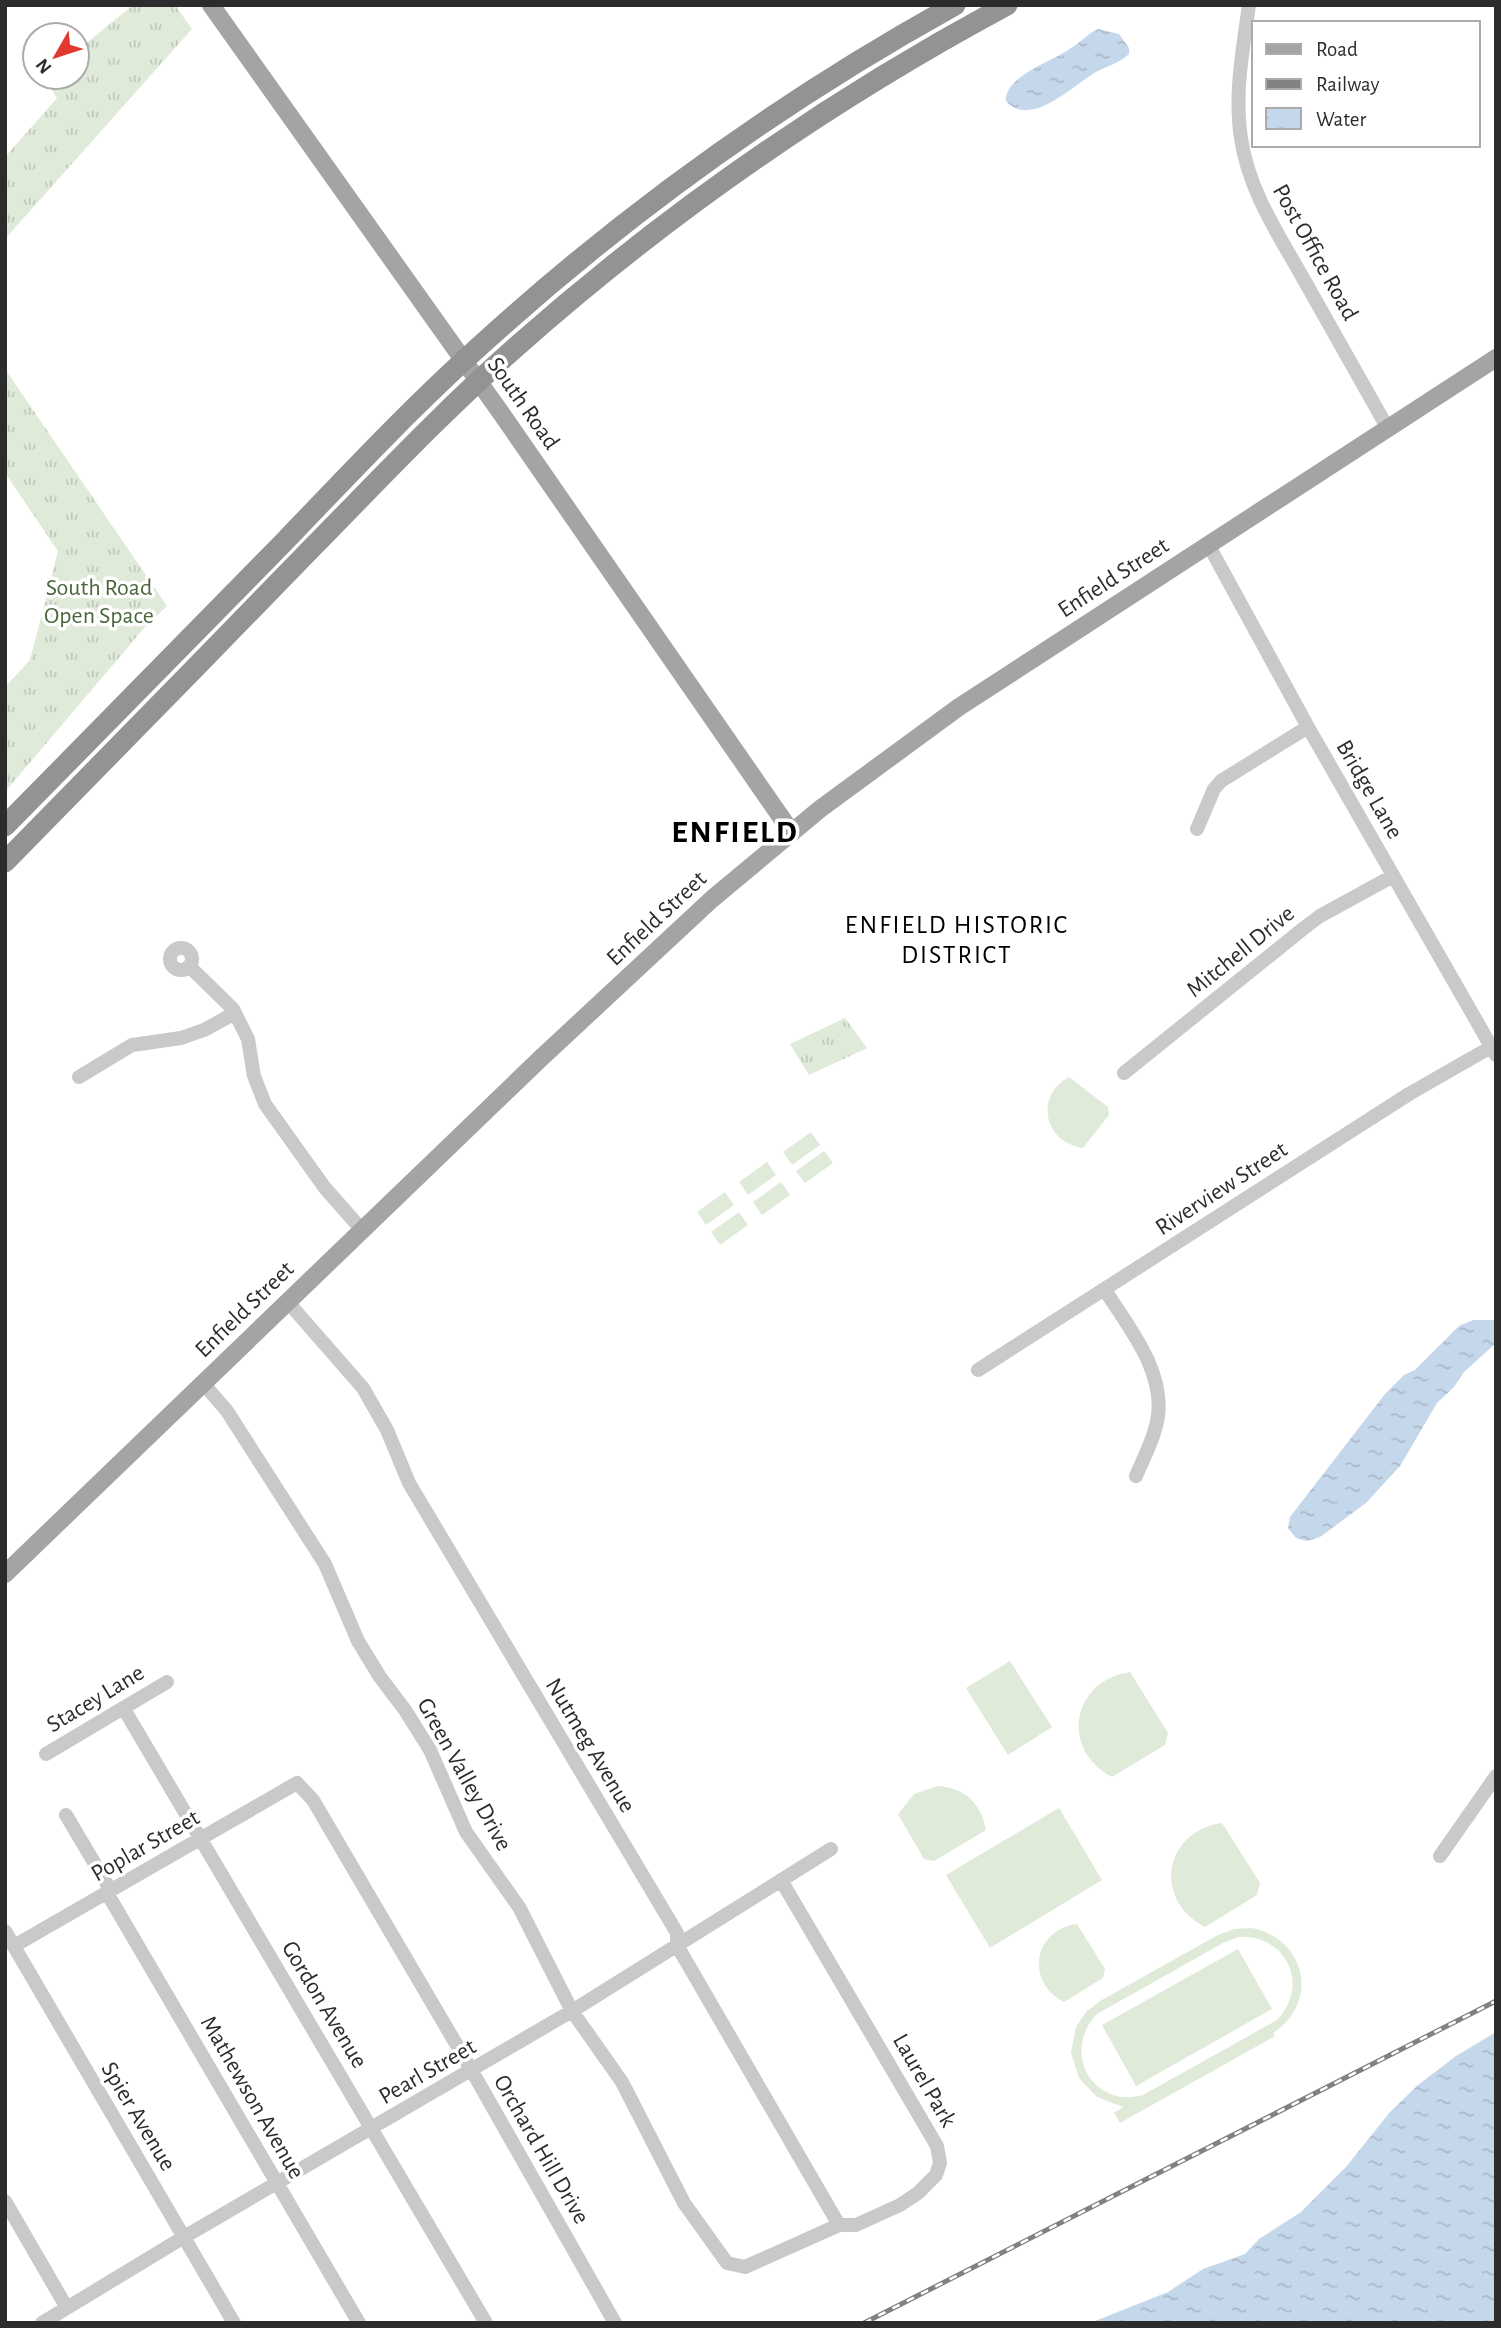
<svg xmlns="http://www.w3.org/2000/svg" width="1501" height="2328" viewBox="0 0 1501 2328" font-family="'Alegreya Sans',sans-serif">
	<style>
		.grass { fill: url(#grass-tufts) }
		.pitch { fill: #e0ead9; fill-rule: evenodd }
		.water { fill: url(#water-ripples) }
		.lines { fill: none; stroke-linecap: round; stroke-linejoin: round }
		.minor { stroke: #c9c9c9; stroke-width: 14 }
		.major { stroke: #a4a4a4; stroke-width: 18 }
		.highway { stroke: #939393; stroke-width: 21 }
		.rail-casing { stroke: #818181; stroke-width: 5 }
		.rail { stroke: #fff; stroke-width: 2.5; stroke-dasharray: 8; stroke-linecap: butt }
		.labels { text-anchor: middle; stroke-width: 7; stroke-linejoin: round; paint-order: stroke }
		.street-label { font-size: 24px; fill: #2c2c2c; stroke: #fff }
		.park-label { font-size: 24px; fill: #4a663b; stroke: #fff }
		.neighbourhood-label { font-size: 26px; letter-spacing: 2px; fill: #000; stroke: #fff }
		.district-label { font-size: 32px; font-weight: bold; letter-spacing: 2px; fill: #000; stroke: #fff }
	</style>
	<defs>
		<pattern id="grass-tufts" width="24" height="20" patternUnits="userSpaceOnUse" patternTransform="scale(1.75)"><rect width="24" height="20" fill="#e0ead9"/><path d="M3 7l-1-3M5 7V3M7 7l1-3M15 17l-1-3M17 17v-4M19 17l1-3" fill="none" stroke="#c0c9ba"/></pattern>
		<pattern id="water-ripples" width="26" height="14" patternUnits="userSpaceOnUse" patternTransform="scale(1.75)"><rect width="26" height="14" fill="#c5d7ea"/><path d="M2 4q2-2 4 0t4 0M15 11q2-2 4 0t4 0" fill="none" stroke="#a9b9c9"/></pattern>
	</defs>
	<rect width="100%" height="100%" fill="#fff"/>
	<path class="grass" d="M133,5H175L192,29L5,239V157L57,98L44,79L77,77V51Z
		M5,369L167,606L145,627L5,792V687L30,660L58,551L5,473Z
		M845,1018L867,1048L809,1075L790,1044Z"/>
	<path class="pitch" d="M1069,1077L1108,1107L1109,1115L1083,1148C1044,1143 1034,1096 1069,1077Z
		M811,1132L820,1145L792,1165L783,1152Z
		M824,1151L833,1163L805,1183L796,1171Z
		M767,1162L776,1175L748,1195L739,1182Z
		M781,1182L790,1195L762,1215L753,1202Z
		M725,1192L734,1205L706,1225L697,1212Z
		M739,1212L748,1225L720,1245L711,1232Z
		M1010,1661L1052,1727L1008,1755L966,1688Z
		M1130,1672L1168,1733L1165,1745L1112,1777C1060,1750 1071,1681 1130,1672Z
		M938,1786C965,1788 982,1804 986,1830L934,1861L924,1859L898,1814L914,1794Z
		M1059,1808L1102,1880L990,1948L946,1875Z
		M1222,1823L1260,1883L1257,1895L1205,1927C1152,1900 1164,1831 1222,1823Z
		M1077,1924L1105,1969L1103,1978L1064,2002C1025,1982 1033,1930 1077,1924Z
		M1252,1928C1306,1939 1320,2002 1273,2033L1275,2036L1120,2123L1114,2113L1123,2107L1097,2097L1079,2078L1071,2053L1076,2027L1086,2012L1100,2001L1218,1935L1234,1929ZM1238,1937C1286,1934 1311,1985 1277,2020L1143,2095C1092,2109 1061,2051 1097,2014L1223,1943Z
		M1238,1949L1272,2009L1136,2086L1102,2025Z"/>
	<path class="water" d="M1098,29L1119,34L1129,48V54C1120,63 1107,66 1096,72C1073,85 1031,129 1006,101C1004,76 1054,61 1071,48C1081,42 1087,34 1098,29Z
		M1473,1320H1496V1343L1464,1372L1454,1387L1437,1403L1400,1466L1366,1503L1320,1537L1307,1541L1296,1538L1288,1528L1290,1517L1385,1394L1404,1375L1415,1370L1459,1326Z
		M1496,2032V2323H1090L1168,2292L1203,2269L1245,2254L1259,2239L1301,2212L1346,2167L1390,2112L1418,2085L1456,2056Z"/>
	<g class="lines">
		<path class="minor" d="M1249,5C1243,49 1234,94 1241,138C1248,189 1278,234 1303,278C1331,328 1359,377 1387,427
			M1208,544L1308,727L1496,1055
			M1197,829L1214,789L1221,781L1308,727
			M170 959a11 11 0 1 1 22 0a11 11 0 1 1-22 0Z
			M189,966L233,1009L248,1039L254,1076L265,1104L325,1188L362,1230
			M1124,1073L1304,928L1320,916L1393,876
			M79,1077L132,1045L181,1038L204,1030L235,1013
			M1105,1290C1128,1327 1164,1369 1158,1416C1155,1437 1144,1457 1136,1476
			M287,1301L363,1388L387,1430L409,1483L677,1933V1946L682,1954L839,2225
			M978,1370L1409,1094L1491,1047
			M203,1383L227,1411L325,1564L358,1641L380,1677L405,1710L430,1750L466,1832L519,1907L572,2011L622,2082L684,2203L727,2263L745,2267L839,2225H856L900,2205L918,2193L936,2175L940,2163L937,2146L781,1880
			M124,1709L486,2323
			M46,1754L167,1682
			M66,1815L111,1891
			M1440,1856L1496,1776
			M107,1893L359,2323
			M5,1931L234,2323
			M14,1946L297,1783L313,1800L472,2071L615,2323
			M5,2201L67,2308
			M42,2323L184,2237L572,2011L831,1849"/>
		<path class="major" d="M211,5L501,413L792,833
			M5,1574L540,1059L712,899L820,809L959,707L1496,358"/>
		<path class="highway" d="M5,826C98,731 191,636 285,541C349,474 413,406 482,344C626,213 785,99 955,5
			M5,862C105,760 204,659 303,557C373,486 441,413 516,347C666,214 830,100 1007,5"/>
		<g class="rail-casing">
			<path id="rail" d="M864,2323L1496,2001"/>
		</g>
		<use href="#rail" class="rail"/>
	</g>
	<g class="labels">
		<g class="street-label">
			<text transform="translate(1316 252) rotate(61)" y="8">Post Office Road</text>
			<text transform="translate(524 403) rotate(55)" y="8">South Road</text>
			<text transform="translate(1113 577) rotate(-33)" y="8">Enfield Street</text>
			<text transform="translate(1370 789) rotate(60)" y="8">Bridge Lane</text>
			<text transform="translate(656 918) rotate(-43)" y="8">Enfield Street</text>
			<text transform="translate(1240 951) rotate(-39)" y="8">Mitchell Drive</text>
			<text transform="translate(1221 1188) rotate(-33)" y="8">Riverview Street</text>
			<text transform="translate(244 1309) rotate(-44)" y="8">Enfield Street</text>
			<text transform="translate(95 1698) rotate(-31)" y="8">Stacey Lane</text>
			<text transform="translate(591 1745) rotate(59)" y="8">Nutmeg Avenue</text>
			<text transform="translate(465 1774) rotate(61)" y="8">Green Valley Drive</text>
			<text transform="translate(145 1845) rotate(-30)" y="8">Poplar Street</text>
			<text transform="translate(325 2004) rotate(59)" y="8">Gordon Avenue</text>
			<text transform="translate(427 2071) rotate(-30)" y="8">Pearl Street</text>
			<text transform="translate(925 2080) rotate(60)" y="8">Laurel Park</text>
			<text transform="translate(253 2097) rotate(60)" y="8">Mathewson Avenue</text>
			<text transform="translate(139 2116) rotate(59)" y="8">Spier Avenue</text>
			<text transform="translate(542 2149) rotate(60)" y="8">Orchard Hill Drive</text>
		</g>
		<g class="park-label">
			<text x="99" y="595">South Road<tspan x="99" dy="28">Open Space</tspan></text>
		</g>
		<g class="neighbourhood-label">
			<text x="957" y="933">ENFIELD HISTORIC<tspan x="957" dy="30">DISTRICT</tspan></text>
		</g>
		<g class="district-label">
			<text x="735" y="842">ENFIELD</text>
		</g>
	</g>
	<rect width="1501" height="2328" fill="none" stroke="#2c2c2c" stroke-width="14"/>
	<rect x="1252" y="21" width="228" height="126" fill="#ffffff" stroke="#ababab" stroke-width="2"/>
	<rect x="1266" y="44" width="35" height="10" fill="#a4a4a4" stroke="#ababab" stroke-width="2"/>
	<text x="1316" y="56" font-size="21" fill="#2c2c2c">Road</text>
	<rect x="1266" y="79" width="35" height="10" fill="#818181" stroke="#ababab" stroke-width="2"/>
	<text x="1316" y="91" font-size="21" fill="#2c2c2c">Railway</text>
	<rect x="1266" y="108" width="35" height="21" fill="url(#water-ripples)" stroke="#ababab" stroke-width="2"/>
	<text x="1316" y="126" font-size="21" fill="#2c2c2c">Water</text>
	<g transform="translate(56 56) rotate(231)"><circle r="33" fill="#ffffff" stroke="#ababab" stroke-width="2"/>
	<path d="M0-5L12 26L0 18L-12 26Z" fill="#e13830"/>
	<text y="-10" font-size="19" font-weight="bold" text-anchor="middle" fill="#2c2c2c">N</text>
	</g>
</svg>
